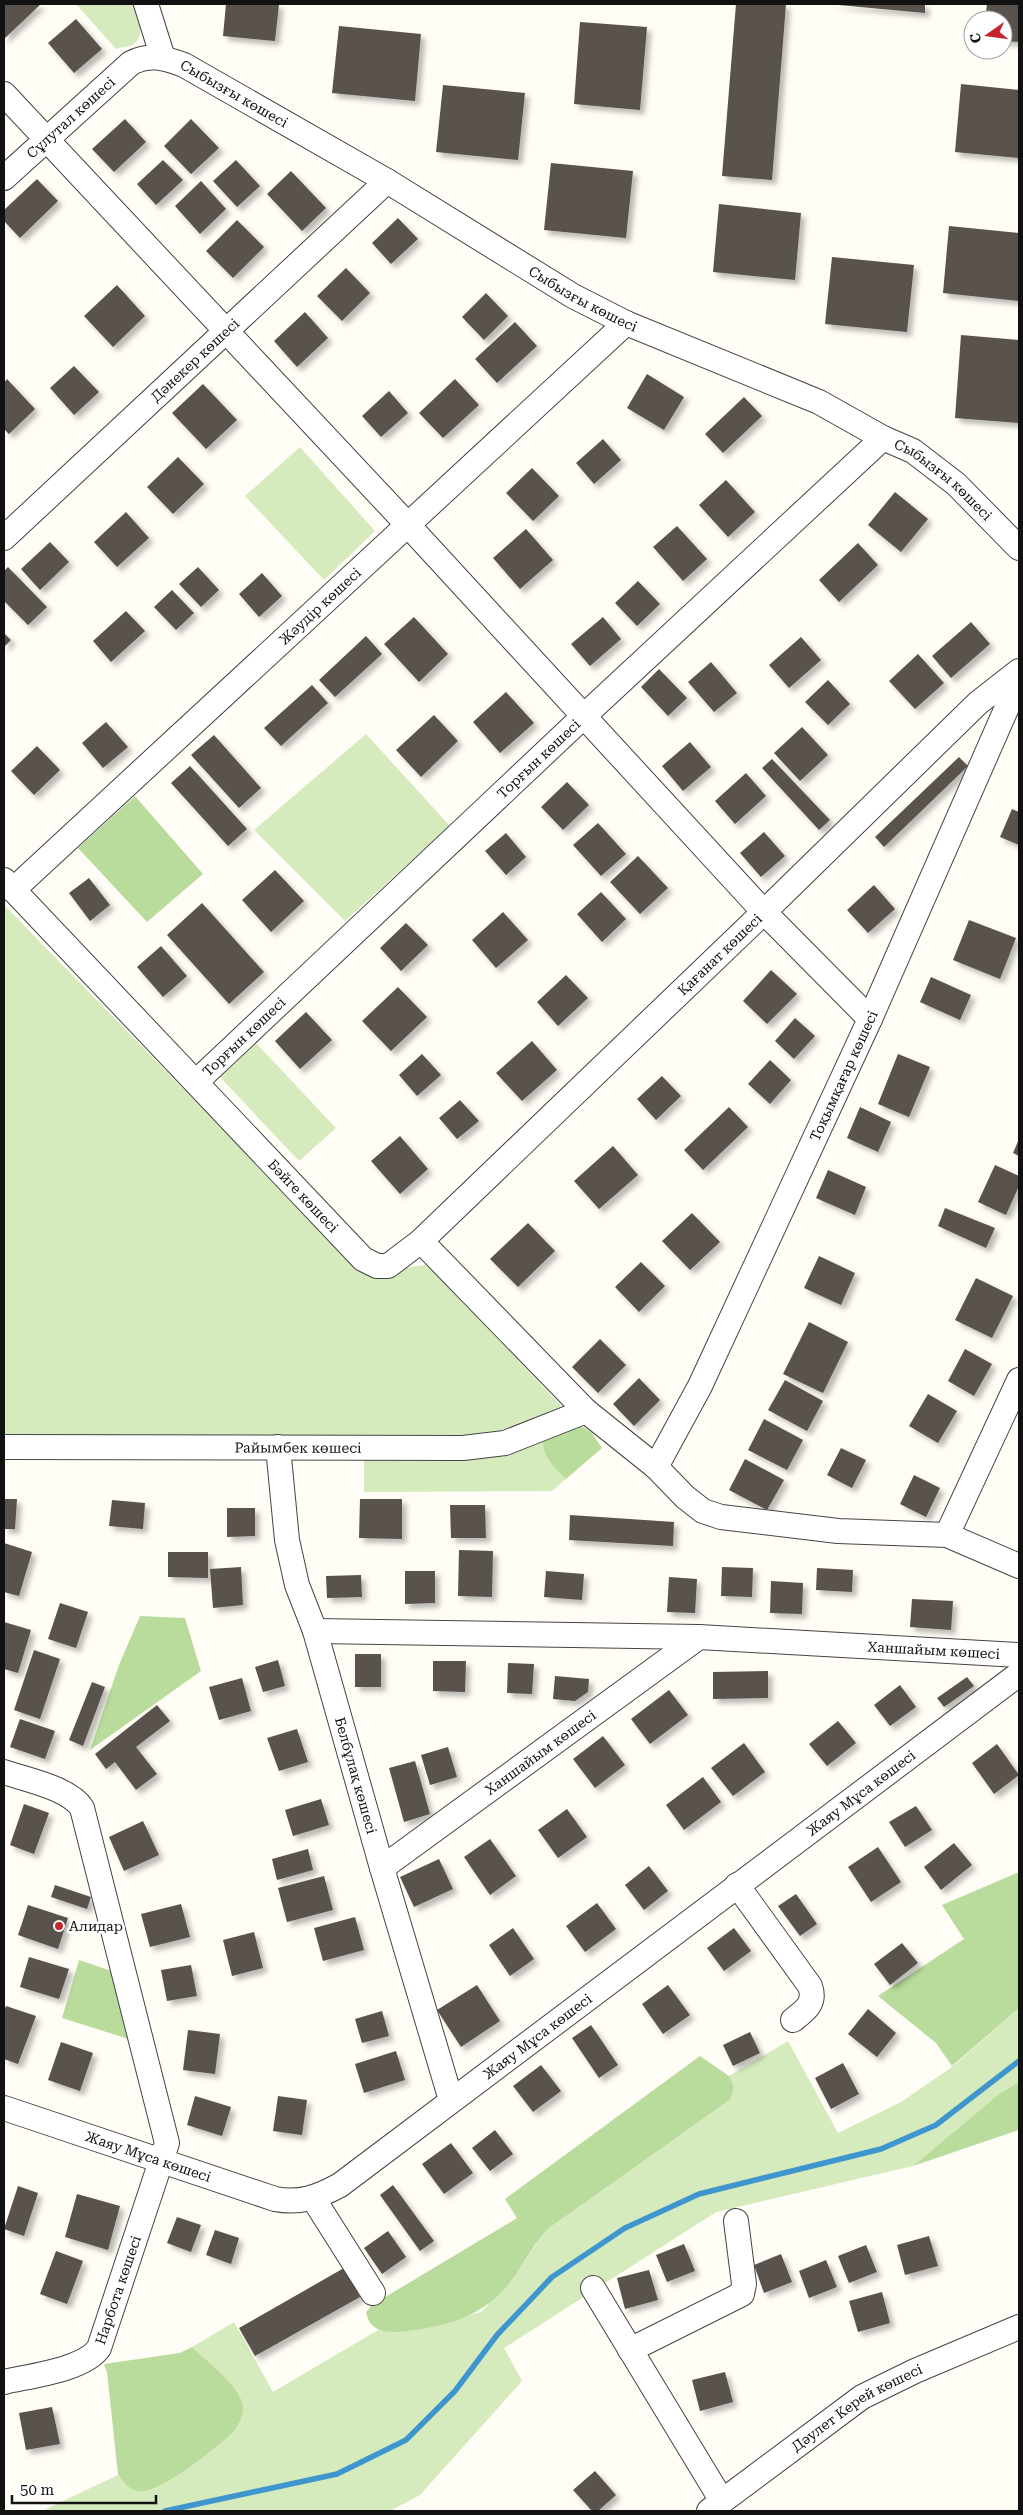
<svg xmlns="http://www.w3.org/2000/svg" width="1023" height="2515" viewBox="0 0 1023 2515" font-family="'Roboto Serif',serif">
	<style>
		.green { fill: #d5ebbd }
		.forest { fill: #b9dc9c }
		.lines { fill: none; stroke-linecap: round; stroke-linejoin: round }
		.stream { stroke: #3f96cf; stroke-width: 5.5 }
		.building { fill: #5a524d; filter: url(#shadow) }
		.minor-casing { stroke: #444; stroke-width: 26 }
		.minor { stroke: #fff; stroke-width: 24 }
		.poi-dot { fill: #c4262e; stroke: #fff; stroke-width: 2 }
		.labels { text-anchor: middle; stroke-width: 5; stroke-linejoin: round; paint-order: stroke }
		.street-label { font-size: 14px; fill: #111; stroke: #fff }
		.poi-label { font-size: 14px; fill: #111; stroke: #fff; text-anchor: start }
	</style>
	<defs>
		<filter id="shadow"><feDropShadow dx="4.5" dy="4.5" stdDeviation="2.5" flood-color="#0004"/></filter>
	</defs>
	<rect width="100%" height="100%" fill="#fffdf5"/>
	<path class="green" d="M76,4H135C138,14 145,35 135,43C131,47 122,47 116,49Z
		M300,447L375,531L324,580L245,496Z
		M366,734L450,826L345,921L254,830Z
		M4,905L351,1261L403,1268L426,1265L434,1270L562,1407L500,1431L449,1438L4,1436Z
		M256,1043L336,1128L299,1161L220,1077Z
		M543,1439L548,1460L566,1479L552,1491L364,1492V1455Z
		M1019,2008V2082L999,2094L913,2166L716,2212L504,2348L522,2381L420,2495L390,2511H42L118,2475L125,2484L240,2396L229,2382L192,2347L234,2322L273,2392L378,2330L395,2332L481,2312L510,2282L541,2237L549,2228L729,2101L734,2087L729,2076L788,2041L838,2133L901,2102L952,2067Z"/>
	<path class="forest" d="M135,796L203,874L147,922L78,848Z
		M580,1425L591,1432L602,1448L566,1479C554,1467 542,1457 543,1439Z
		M140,1616L185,1618L201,1671L90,1750L119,1665Z
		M1019,1872V2008L952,2066L936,2043L878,1996L964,1939L942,1905Z
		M79,1960L118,1973L135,2041L62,2018Z
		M700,2056L729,2076L734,2087L730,2100L549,2228C534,2243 524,2263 511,2281C484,2318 441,2328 397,2332C382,2333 369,2329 366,2312L372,2305L517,2218L505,2199Z
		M1019,2082V2130L913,2166L999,2094Z
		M192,2347C205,2360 242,2387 243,2407C244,2416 237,2428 231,2434C216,2448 157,2496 138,2491C129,2489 123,2482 118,2475L107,2372L104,2364L180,2353Z"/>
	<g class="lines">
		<path class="stream" d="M165,2511L337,2474L406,2440L455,2391L497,2335L552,2277L625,2228L699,2194L881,2149L936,2125L1019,2061"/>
	</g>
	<path class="building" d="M4,4H41L4,39Z
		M226,4H279L275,41L223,36Z
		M736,4H786L772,180L722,176Z
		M828,4H925V13Z
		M987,4H1019V42L1003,41V20H985Z
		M76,19L102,49L74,73L48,43Z
		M580,22L647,27L640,110L574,104Z
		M339,26L421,34L415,101L332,93Z
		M961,84L1019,90V158L955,152Z
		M443,85L525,93L518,160L436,152Z
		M125,119L146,142L114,172L92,149Z
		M191,119L219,148L191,174L164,146Z
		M163,160L183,180L156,205L137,184Z
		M236,160L260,186L237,207L213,181Z
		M551,163L633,171L626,238L544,230Z
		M291,171L326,208L302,231L267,194Z
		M37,179L58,201L20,238L4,221V210Z
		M201,181L226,209L200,234L175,206Z
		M719,204L801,213L795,280L713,272Z
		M398,218L418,239L391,264L372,243Z
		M237,220L264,247L233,278L206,251Z
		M949,226L1019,233V301L943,293Z
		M832,257L914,265L907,332L825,324Z
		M346,268L370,293L342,321L317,296Z
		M117,285L145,316L113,347L84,316Z
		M486,293L508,316L484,340L462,317Z
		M305,312L328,338L297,367L274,341Z
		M515,322L537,346L497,383L475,359Z
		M961,335L1019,340V423L955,418Z
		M74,366L99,392L74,415L50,388Z
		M647,374L684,397L664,430L627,408Z
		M7,379L35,409L9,434L4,429V383Z
		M455,379L479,405L443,438L419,413Z
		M203,384L237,420L206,449L172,413Z
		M389,391L408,413L381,437L362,416Z
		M744,397L762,416L723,453L705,434Z
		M603,439L621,460L594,484L576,463Z
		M178,457L204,484L173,514L147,487Z
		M532,468L559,496L533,521L506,493Z
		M726,480L755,512L728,537L699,505Z
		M895,492L928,519L901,552L868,525Z
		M126,512L149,538L117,567L94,542Z
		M677,526L707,559L683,581L653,547Z
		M526,529L553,560L520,589L493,558Z
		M50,542L69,562L40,590L21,569Z
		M858,543L878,565L839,602L819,580Z
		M8,567L47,607L28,625L4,601V571Z
		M198,567L219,590L201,607L179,584Z
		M262,573L282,596L259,617L239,594Z
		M638,581L660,604L637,626L615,603Z
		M172,590L194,613L176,630L154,607Z
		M126,611L145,631L111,662L93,641Z
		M414,617L448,654L419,682L384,644Z
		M603,617L621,639L590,666L571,644Z
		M971,622L990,644L951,678L932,656Z
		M4,633L11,640L4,647Z
		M366,636L382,654L335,697L319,680Z
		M801,637L821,660L789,688L769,665Z
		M918,654L944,683L915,709L889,681Z
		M711,662L737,693L714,712L688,682Z
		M659,669L687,698L668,716L641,687Z
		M828,680L850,704L828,725L805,702Z
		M312,685L328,703L281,746L264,728Z
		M506,692L534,723L500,753L473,722Z
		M434,715L458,741L421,777L396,750Z
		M106,722L128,747L103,768L82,743Z
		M802,727L828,755L800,781L774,753Z
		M214,735L261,788L239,808L191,755Z
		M690,742L711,767L683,791L662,766Z
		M37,746L60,770L34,795L11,771Z
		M959,757L968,766L884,847L875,837Z
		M772,759L830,820L819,830L762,768Z
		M190,766L247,829L228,846L171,783Z
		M746,773L766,796L735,824L715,801Z
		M567,782L589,805L563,830L541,807Z
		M1012,809L1019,812V845L1000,837Z
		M598,823L626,854L601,876L573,845Z
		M764,832L785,856L761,877L740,853Z
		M506,833L526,857L506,875L485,851Z
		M638,856L668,888L640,914L610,882Z
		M275,870L304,901L271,932L242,900Z
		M89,878L110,905L90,921L69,893Z
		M874,885L895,909L868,933L847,910Z
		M601,892L626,919L602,942L577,914Z
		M202,903L264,972L229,1004L167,935Z
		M503,912L528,940L496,968L472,940Z
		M969,920L1016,938L1000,979L953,960Z
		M406,923L428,945L401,971L380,948Z
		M161,946L187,976L163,997L137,967Z
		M771,970L797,994L767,1024L743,1001Z
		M566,975L588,998L558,1026L537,1002Z
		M931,977L971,995L960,1020L920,1002Z
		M398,987L427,1017L391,1051L362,1021Z
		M306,1012L332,1040L300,1069L275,1041Z
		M795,1018L815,1036L794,1059L775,1041Z
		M532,1041L557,1070L522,1101L496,1073Z
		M422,1054L441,1075L417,1096L399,1075Z
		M898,1054L930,1067L909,1117L878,1104Z
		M770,1060L791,1080L770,1104L748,1084Z
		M662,1076L681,1096L656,1120L637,1099Z
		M460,1100L479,1121L457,1139L439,1118Z
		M729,1107L748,1127L703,1170L684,1150Z
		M860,1107L891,1122L878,1152L847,1138Z
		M400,1136L428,1169L400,1194L371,1161Z
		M1019,1139V1156L1013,1153Z
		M613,1146L638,1175L599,1209L574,1181Z
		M995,1165L1019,1176V1186L1006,1215L978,1202Z
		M828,1170L866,1187L855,1215L816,1198Z
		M945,1208L995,1228L986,1248L938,1226Z
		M692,1213L720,1242L690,1270L662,1241Z
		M528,1223L555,1251L518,1287L490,1259Z
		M819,1256L855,1273L841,1305L804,1288Z
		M641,1262L665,1286L639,1312L615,1287Z
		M976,1278L1013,1296L992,1338L955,1320Z
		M809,1322L848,1342L823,1393L783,1374Z
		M600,1339L626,1365L598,1393L572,1367Z
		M965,1349L992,1364L974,1396L948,1381Z
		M639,1378L660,1400L634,1426L613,1404Z
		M785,1380L823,1401L807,1431L768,1410Z
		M928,1394L957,1411L938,1443L909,1426Z
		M764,1419L803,1440L787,1470L748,1450Z
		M841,1448L866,1460L852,1488L827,1475Z
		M745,1459L784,1480L767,1510L729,1490Z
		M914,1475L940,1488L926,1517L900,1504Z
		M4,1499H17L15,1529H4Z
		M360,1499H402V1539L359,1538Z
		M112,1500L145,1503L143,1529L109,1526Z
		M450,1505H485L486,1538H451Z
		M227,1508H255V1536L227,1537Z
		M570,1515L674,1522L673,1546L569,1540Z
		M4,1543L32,1552L19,1596L4,1592Z
		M459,1550L493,1551L492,1597L458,1596Z
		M168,1552H208V1578L168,1577Z
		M241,1567L243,1605L213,1608L210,1569Z
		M722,1567L753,1568L752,1597L721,1596Z
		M817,1568L853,1570L852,1592L816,1590Z
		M405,1571H435V1603L405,1604Z
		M546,1571L584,1574L582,1600L544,1597Z
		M361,1575L362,1597L327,1598L326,1576Z
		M669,1577L697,1579L695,1613L667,1612Z
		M771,1581L803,1583L802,1614L770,1613Z
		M912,1599L953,1601L951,1630L910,1627Z
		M60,1603L88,1612L76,1648L48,1639Z
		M4,1622L31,1630L18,1673L4,1669Z
		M34,1650L60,1659L40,1719L14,1710Z
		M355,1654H381V1687H355Z
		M278,1660L285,1686L263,1692L255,1667Z
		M433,1661H466L465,1692L433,1691Z
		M508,1663L534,1664L532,1694L507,1693Z
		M768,1671V1698L713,1699V1672Z
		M555,1676L589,1679L588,1692L575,1701L553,1699Z
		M967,1677L974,1686L944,1707L937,1698Z
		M242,1678L251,1711L219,1720L209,1687Z
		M92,1682L105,1687L83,1746L69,1740Z
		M900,1685L916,1707L890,1726L874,1705Z
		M669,1690L688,1715L650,1744L631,1719Z
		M157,1705L170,1721L136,1747L157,1774L136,1790L115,1762L106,1769L95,1754Z
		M20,1719L55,1731L45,1759L10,1747Z
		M838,1721L856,1743L827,1766L809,1744Z
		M297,1729L308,1762L279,1771L267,1738Z
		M603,1736L625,1765L595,1788L573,1759Z
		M744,1743L765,1772L733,1796L711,1768Z
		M997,1744L1019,1775L994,1794L972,1763Z
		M448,1747L457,1777L430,1785L421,1755Z
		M415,1761L430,1814L404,1822L389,1768Z
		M703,1777L721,1802L684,1830L666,1805Z
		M321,1799L329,1825L293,1836L285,1810Z
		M24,1804L49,1813L34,1854L10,1845Z
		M916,1806L932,1830L905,1847L889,1822Z
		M567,1809L587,1837L558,1858L538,1830Z
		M143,1821L159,1855L124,1871L109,1837Z
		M490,1839L516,1876L490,1895L464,1857Z
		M954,1843L972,1865L941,1890L924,1867Z
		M878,1847L901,1882L871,1902L848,1867Z
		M308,1849L313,1870L277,1880L272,1859Z
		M439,1859L453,1889L414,1907L400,1877Z
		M649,1866L668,1891L644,1910L625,1885Z
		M324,1876L333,1910L287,1922L278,1888Z
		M55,1885L91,1897L87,1909L51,1897Z
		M796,1894L817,1924L800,1936L778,1906Z
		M597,1903L616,1929L585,1952L566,1926Z
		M181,1904L190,1937L150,1947L141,1914Z
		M28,1905L68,1918L58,1949L18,1935Z
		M355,1917L364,1950L323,1961L314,1928Z
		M513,1928L534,1959L510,1976L489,1945Z
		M734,1928L751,1951L724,1971L707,1948Z
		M254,1932L263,1968L232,1976L223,1940Z
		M902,1943L918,1963L890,1985L874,1964Z
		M29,1957L69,1969L59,1999L20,1987Z
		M191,1965L197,1996L167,2001L161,1970Z
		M477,1985L500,2021L461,2047L437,2010Z
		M668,1985L690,2015L663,2034L642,2004Z
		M6,2006L36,2016L18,2064L4,2059V2011Z
		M868,2009L896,2033L877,2057L848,2034Z
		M382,2011L389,2036L362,2043L355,2019Z
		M591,2025L618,2065L599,2078L572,2038Z
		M188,2030L220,2034L215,2074L183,2070Z
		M750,2032L760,2053L733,2066L723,2045Z
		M61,2042L93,2053L80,2091L48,2080Z
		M396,2051L405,2080L364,2093L355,2064Z
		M843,2063L859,2094L831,2109L815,2078Z
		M541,2065L561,2091L533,2112L513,2086Z
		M195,2096L231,2107L222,2136L187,2125Z
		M278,2096L307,2100L302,2135L273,2131Z
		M495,2130L513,2154L490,2171L472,2148Z
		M451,2143L473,2173L444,2194L422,2164Z
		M393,2185L434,2241L420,2251L380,2195Z
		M18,2186L38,2193L24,2236L4,2229Z
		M77,2194L120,2206L108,2250L65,2237Z
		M177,2217L201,2225L191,2252L167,2243Z
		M215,2230L239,2238L231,2264L206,2255Z
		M388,2231L406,2257L382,2274L364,2248Z
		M929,2236L938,2266L905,2275L897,2245Z
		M684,2244L695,2271L667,2282L656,2255Z
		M866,2245L877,2272L849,2283L838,2256Z
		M56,2251L83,2261L67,2304L40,2294Z
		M781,2254L792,2282L764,2293L754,2265Z
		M826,2260L837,2287L809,2298L799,2271Z
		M344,2268L360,2297L255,2356L239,2328Z
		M649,2270L658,2300L625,2309L617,2278Z
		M882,2292L890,2323L858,2332L849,2301Z
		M725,2372L733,2402L700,2411L692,2380Z
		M52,2407L60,2444L26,2450L19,2413Z
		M595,2471L616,2495L598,2511H592L573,2490Z"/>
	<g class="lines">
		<g class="minor-casing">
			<g id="minor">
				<path d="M146,4L163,58"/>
				<path d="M4,94L407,524L764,912L870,1019"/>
				<path id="s1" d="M4,178L131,63C150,53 165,58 184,65L387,181L573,296L626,323L819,402L883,438L913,451L956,484L1019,548"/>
				<path id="s2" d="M4,538L387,181"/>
				<path id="s3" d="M4,880L363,1259L377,1266H388L421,1241L764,912L978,703L1019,671"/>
				<path id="s4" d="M13,890L626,323"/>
				<path id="s5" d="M196,1082L584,716L883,438"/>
				<path d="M421,1241L586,1411L656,1467L685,1497L703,1511L721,1517L838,1531L947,1535L1019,1380"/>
				<path id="s6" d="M4,1447L463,1448L505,1443L586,1411"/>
				<path id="s7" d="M278,1447L287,1540L297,1585L315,1631L382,1868L451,2100"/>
				<path id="s8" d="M656,1467L700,1386L870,1019L1019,680"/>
				<path d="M947,1535L1019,1566"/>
				<path id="s9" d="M315,1631L699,1637L1019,1655"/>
				<path d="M4,1772C27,1780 69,1788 82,1808L167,2143L99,2348C84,2370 29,2376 4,2382"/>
				<path id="s10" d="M382,1868L699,1637"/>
				<path d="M737,1885L810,1986C816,2003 806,2010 793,2020"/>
				<path id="s11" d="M4,2108L275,2199C300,2204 318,2197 340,2185L1019,1674"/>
				<path d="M313,2198L373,2293"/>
				<path d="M593,2288L722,2501"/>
				<path d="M630,2350L742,2294L744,2284L736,2221"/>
				<path id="s12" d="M709,2511L862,2397L915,2371L1019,2327"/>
			</g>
		</g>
		<use href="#minor" class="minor"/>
	</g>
	<circle class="poi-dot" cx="59" cy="1926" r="5"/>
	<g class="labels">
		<g class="street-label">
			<text dy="5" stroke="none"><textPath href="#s1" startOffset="284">Сыбызғы көшесі</textPath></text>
			<text dy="5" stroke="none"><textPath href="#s1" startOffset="90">Сұлутал көшесі</textPath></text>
			<text dy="5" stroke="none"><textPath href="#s1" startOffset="689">Сыбызғы көшесі</textPath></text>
			<text dy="5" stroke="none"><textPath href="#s2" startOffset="261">Дәнекер көшесі</textPath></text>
			<text dy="5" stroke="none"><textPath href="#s1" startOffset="1094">Сыбызғы көшесі</textPath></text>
			<text dy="5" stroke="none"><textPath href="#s4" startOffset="418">Жәудір көшесі</textPath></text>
			<text dy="5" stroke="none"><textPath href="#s5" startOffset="471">Торғын көшесі</textPath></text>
			<text dy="5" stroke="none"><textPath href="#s3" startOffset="1004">Қағанат көшесі</textPath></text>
			<text dy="5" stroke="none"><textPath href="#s5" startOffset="66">Торғын көшесі</textPath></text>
			<text dy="5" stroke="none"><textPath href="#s8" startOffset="434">Тоқымқағар көшесі</textPath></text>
			<text dy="5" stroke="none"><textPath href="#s3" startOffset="435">Бәйге көшесі</textPath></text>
			<text dy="5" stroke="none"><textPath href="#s6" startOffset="294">Райымбек көшесі</textPath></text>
			<text dy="5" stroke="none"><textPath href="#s9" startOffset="619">Ханшайым көшесі</textPath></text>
			<text dy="5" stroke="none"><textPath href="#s10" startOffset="196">Ханшайым көшесі</textPath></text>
			<text dy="5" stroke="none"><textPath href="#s7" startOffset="339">Белбұлақ көшесі</textPath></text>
			<text dy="5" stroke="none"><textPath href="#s11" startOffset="1006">Жаяу Мұса көшесі</textPath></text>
			<text dy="5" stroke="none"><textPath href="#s11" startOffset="601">Жаяу Мұса көшесі</textPath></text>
			<text dy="5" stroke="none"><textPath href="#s11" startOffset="152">Жаяу Мұса көшесі</textPath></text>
			<text transform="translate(118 2290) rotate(-71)" y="5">Нарбота көшесі</text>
			<text dy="5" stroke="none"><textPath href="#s12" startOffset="181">Дәулет Керей көшесі</textPath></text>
		</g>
		<g class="poi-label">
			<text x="69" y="1931">Алидар</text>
		</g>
	</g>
	<rect width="1023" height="2515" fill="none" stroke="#111111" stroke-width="10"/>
	<g transform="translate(988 35) rotate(256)"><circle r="24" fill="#ffffff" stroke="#a0a0a0"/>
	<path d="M0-4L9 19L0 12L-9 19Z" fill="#c4262e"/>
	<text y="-8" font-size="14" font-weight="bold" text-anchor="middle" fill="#111111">С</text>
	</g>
	<path d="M12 2495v8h144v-8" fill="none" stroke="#111111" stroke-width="2.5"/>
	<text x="20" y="2495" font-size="15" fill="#111111" stroke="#ffffff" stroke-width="4" paint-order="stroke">50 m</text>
</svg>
